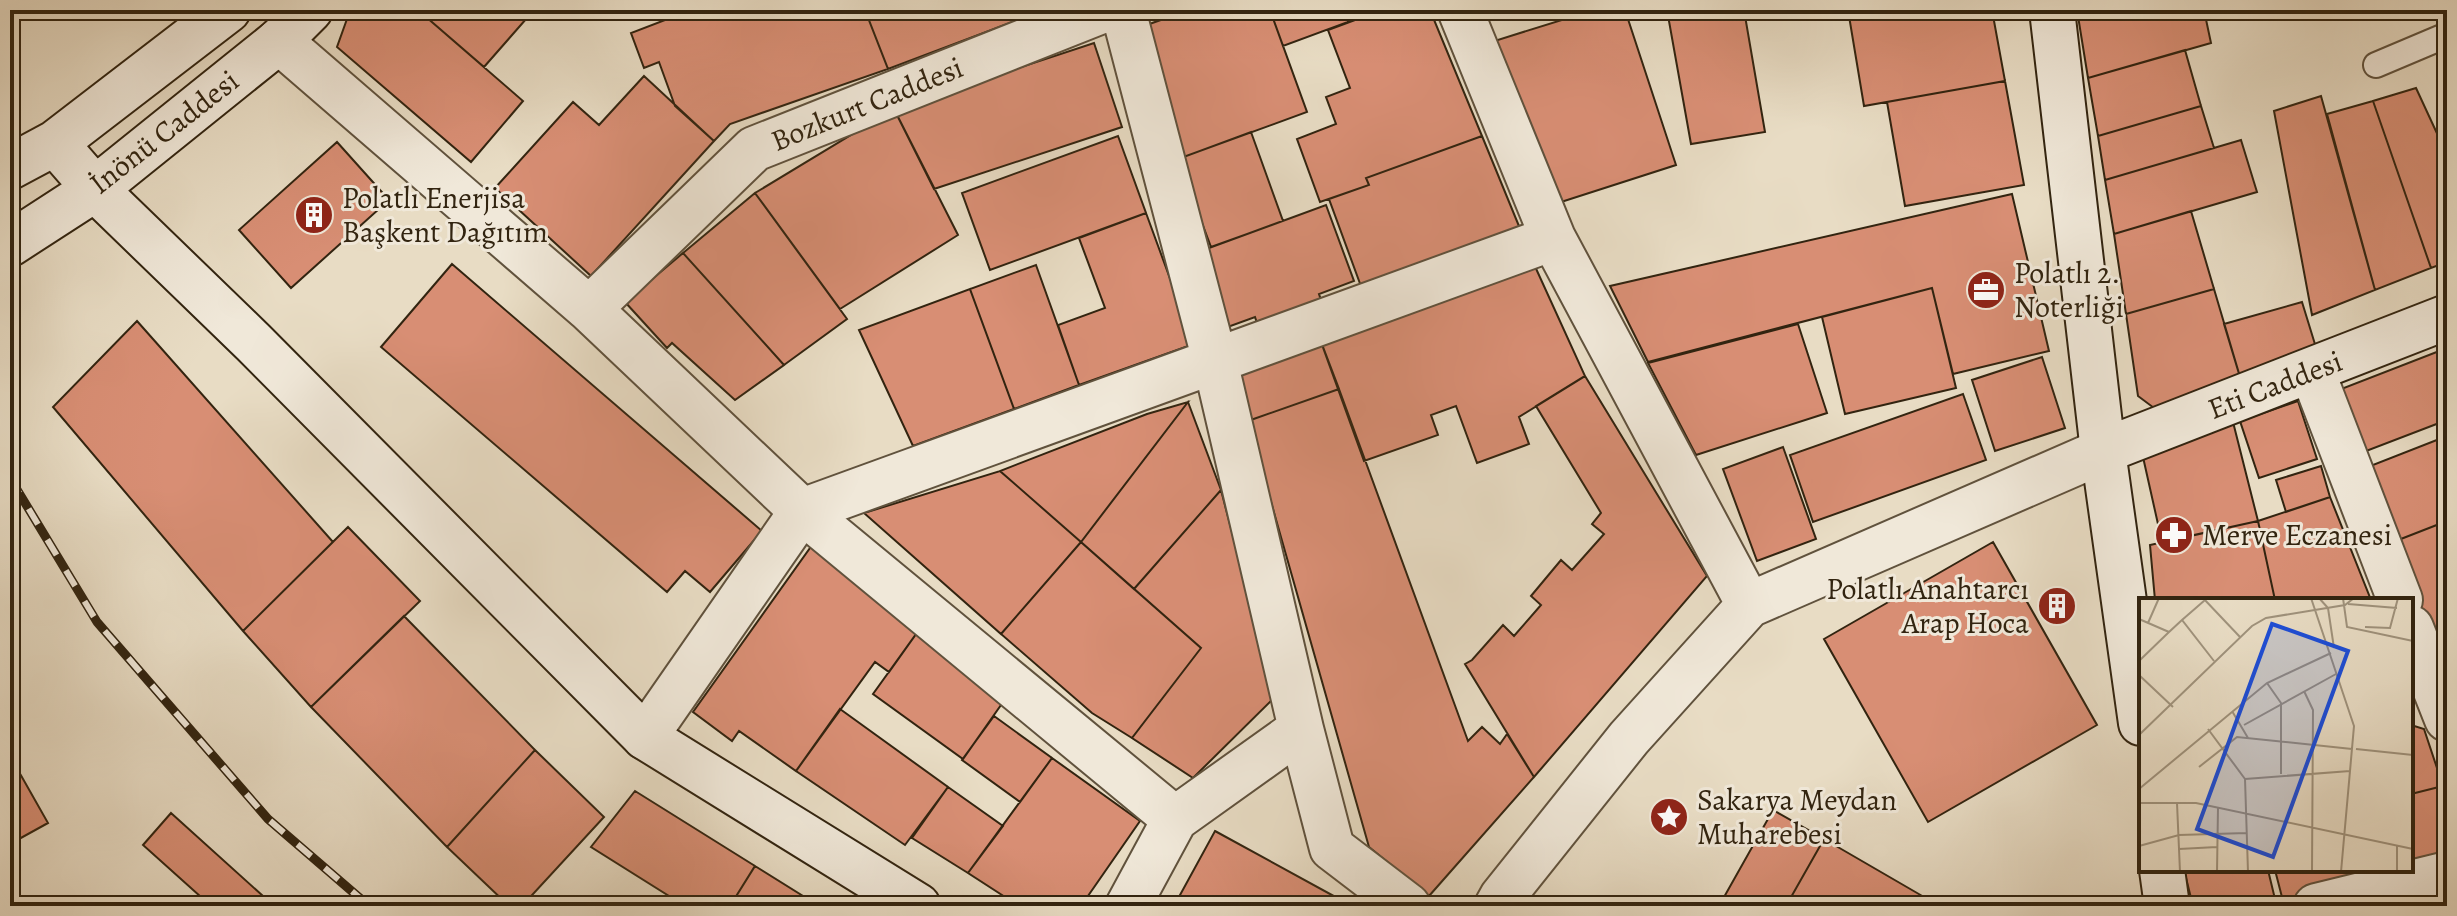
<svg xmlns="http://www.w3.org/2000/svg" width="2457" height="916" viewBox="0 0 2457 916" font-family="Alegreya,serif">
	<style>
		.building { fill: #d88e74; stroke: #322410; stroke-width: 2 }
		.lines { fill: none; stroke-linecap: round; stroke-linejoin: round }
		.lane-casing { stroke: #60523d; stroke-width: 28 }
		.street-casing { stroke: #60523d; stroke-width: 48 }
		.secondary-casing { stroke: #322410; stroke-width: 48 }
		.lane { stroke: #f0e8d9; stroke-width: 24 }
		.street { stroke: #f0e8d9; stroke-width: 44 }
		.secondary { stroke: #f0e8d9; stroke-width: 44 }
		.rail-casing { stroke: #322410; stroke-width: 9 }
		.rail { stroke: #f0e8d9; stroke-width: 6; stroke-dasharray: 18; stroke-linecap: butt }
		.labels { text-anchor: middle; stroke-width: 6; stroke-linejoin: round; paint-order: stroke }
		.street-label { font-size: 30px; fill: #322410; stroke: #f0e8d9 }
		.poi-label { font-size: 30px; fill: #322410; stroke: #f0e8d9; text-anchor: start }
		.inset-road { fill: none; stroke: #9f927c; stroke-width: 2 }
		.view { fill: #1d4ed8; fill-opacity: 0.15; stroke: #1d4ed8; stroke-width: 4 }
		.inset-edge { fill: none; stroke: #322410; stroke-width: 4 }
	</style>
	<rect width="100%" height="100%" fill="#e8dcc4"/>
	<filter id="stains"><feTurbulence type="fractalNoise" baseFrequency=".0025" numOctaves="4"/><feColorMatrix values="0 0 0 0 .2 0 0 0 0 .09 0 0 0 0 .02 0 0 0 .5 -.17"/></filter>
	<radialGradient id="worn" r=".72"><stop offset=".6" stop-color="#630" stop-opacity="0"/><stop offset="1" stop-color="#630" stop-opacity=".3"/></radialGradient>
	<path class="building" d="M355,10H418L523,101L471,162L337,47L347,19Z
		M418,10H534L484,67Z
		M691,10H865L888,69L730,124L714,141L675,106L659,62L644,68L631,33Z
		M865,10H1014L1018,20L888,69Z
		M1189,10H1270L1307,112L1178,159L1141,27Z
		M1270,10H1344L1348,22L1283,46Z
		M1344,10H1382L1348,22Z
		M1382,10H1430L1482,136L1366,178L1369,185L1320,202L1297,139L1336,124L1326,97L1350,88L1328,30Z
		M1503,10H1528L1505,18Z
		M1594,10H1625L1676,165L1558,203L1488,43Z
		M1667,10H1744L1765,132L1691,144Z
		M1848,10H1992L2005,81L1864,106Z
		M2077,10H2204L2211,43L2088,78Z
		M1094,43L1122,127L934,189L894,109Z
		M2185,50L2201,106L2098,136L2088,78Z
		M644,76L714,141L591,276L495,188L573,102L599,125Z
		M2005,81L2024,185L1905,206L1887,102Z
		M2416,88L2447,155V262L2431,268L2373,101Z
		M2321,96L2375,290L2312,315L2274,111Z
		M2373,101L2431,268L2375,290L2327,114Z
		M2201,106L2214,148L2105,180L2098,136Z
		M894,109L958,235L840,309L755,193Z
		M1251,132L1283,221L1211,247L1178,159Z
		M1118,136L1146,213L990,270L962,193Z
		M1482,136L1521,231L1362,289L1329,199L1369,185L1366,178Z
		M2241,140L2257,192L2114,234L2105,180Z
		M337,142L389,200L291,288L239,230Z
		M755,193L847,319L784,365L683,253Z
		M2012,194L2049,351L1953,374L1932,288L1648,362L1610,286Z
		M1326,205L1354,281L1319,294L1322,303L1258,326L1255,317L1225,328L1198,252Z
		M2191,211L2214,289L2126,314L2114,234Z
		M1146,213L1194,344L1079,385L1058,325L1105,308L1079,238Z
		M683,253L784,365L735,400L672,343L667,348L625,302Z
		M1533,262L1585,376L1519,417L1529,444L1477,463L1456,406L1431,415L1438,435L1364,461L1320,339Z
		M452,264L762,531L710,592L685,571L667,592L381,347Z
		M1036,265L1079,385L1014,409L970,289Z
		M1932,288L1956,388L1845,414L1822,317Z
		M970,289L1014,409L913,446L859,330Z
		M2214,289L2240,377L2154,408L2138,396L2126,314Z
		M2302,302L2318,354L2240,377L2224,324Z
		M137,321L333,542L243,631L53,407Z
		M1798,324L1827,413L1696,455L1648,363Z
		M1320,339L1339,389L1248,421L1231,371Z
		M2447,348V420L2361,453L2336,391Z
		M2042,357L2065,428L1995,451L1972,380Z
		M1585,376L1707,576L1534,777L1465,664L1472,660L1503,625L1514,636L1541,605L1531,596L1561,560L1572,570L1604,534L1592,524L1601,513L1536,406Z
		M1339,389L1468,741L1482,727L1500,744L1507,734L1534,777L1429,896L1369,847L1248,421Z
		M1963,394L1986,460L1813,522L1790,455Z
		M2298,401L2317,459L2259,478L2240,421Z
		M1188,402L1081,542L1000,471L1147,414Z
		M1188,402L1221,490L1134,589L1081,542Z
		M2233,422L2258,521L2162,542L2143,457Z
		M2447,436V521L2388,544L2360,470Z
		M1783,447L1816,539L1757,561L1723,469Z
		M2321,466L2330,497L2286,512L2276,480Z
		M1000,471L1081,542L1001,634L864,513Z
		M1221,490L1275,697L1193,778L1132,738L1201,648L1134,589Z
		M2330,497L2371,600H2275L2258,521Z
		M2258,521L2275,600H2155L2150,545Z
		M2447,521V656L2434,661L2388,544Z
		M348,527L420,601L311,707L243,631Z
		M815,541L919,630L889,672L875,662L796,771L739,731L732,741L693,712Z
		M1081,542L1201,648L1132,738L1092,713L1001,634Z
		M1993,542L2097,725L1928,822L1824,639Z
		M2052,591L2070,599L2053,613Z
		M404,616L535,750L447,847L311,707Z
		M919,630L1008,695L963,759L873,694Z
		M840,709L948,787L905,845L796,771Z
		M994,716L1052,758L1020,802L962,760Z
		M2411,725L2424,729L2443,786L2411,794Z
		M535,750L604,817L522,906H509L447,847Z
		M10,756L48,823L10,844Z
		M1052,758L1140,821L1081,906H1019L968,873Z
		M2443,786L2447,797V858L2411,868V794Z
		M948,787L1003,826L968,873L912,838Z
		M635,791L755,866L730,906H685L591,847Z
		M1773,810L1824,839L1786,906H1719Z
		M171,813L274,906H211L143,845Z
		M1215,831L1352,906H1174Z
		M1824,839L1924,897L1919,906H1786Z
		M755,866L819,906H730Z
		M2184,870H2268L2275,899L2247,906H2193Z
		M2275,870H2357L2360,881L2283,901Z
		M2447,882V906H2418L2413,893Z"/>
	<g class="lines">
		<g class="lane-casing">
			<path id="lane" d="M2376,65L2447,35"/>
		</g>
		<g class="street-casing">
			<path id="street" d="M1123,10L1215,361L1301,729L1332,848L1408,906
				M1460,10L1553,238L1749,605
				M279,41L589,309L802,511L1175,819
				M589,309L754,149L1104,10
				M2312,371L2400,600
				M2411,628L2447,719
				M645,737L802,511L1553,238
				M1128,906L1175,819L1301,729
				M1497,906L1502,897L1629,738L1749,605L2103,451
				M2316,906L2447,874"/>
		</g>
		<g class="secondary-casing">
			<path id="secondary" d="M2052,10L2103,451L2141,723
				M55,143L95,189L254,343L645,737L918,906
				M10,167L55,143L228,10
				M10,244L95,189L279,41L310,10
				M2103,451L2447,317
				M2162,870L2167,906"/>
		</g>
		<use href="#lane" class="lane"/>
		<use href="#street" class="street"/>
		<use href="#secondary" class="secondary"/>
		<g class="rail-casing">
			<path id="rail" d="M10,478L97,622L268,819L369,906"/>
		</g>
		<use href="#rail" class="rail"/>
	</g>
	<defs>
		<g id="building-disc" transform="scale(2)"><circle r="9.5" fill="#8f2418" stroke="#f0e8d9"/><path d="M-4-6H4V6H1V3H-1V6H-4ZM-2.5-4.3h1.7v1.8h-1.7ZM.8-4.3h1.7v1.8H.8ZM-2.5-1h1.7V.8h-1.7ZM.8-1h1.7V.8H.8Z" fill="#fff"/></g>
		<g id="office-disc" transform="scale(2)"><circle r="9.5" fill="#8f2418" stroke="#f0e8d9"/><path d="M-6-3h4V-5.5h4V-3h4V5H-6ZM-1-4.5V-3h2v-1.5ZM-6 0V1H6V0Z" fill="#fff"/></g>
		<g id="pharmacy-disc" transform="scale(2)"><circle r="9.5" fill="#8f2418" stroke="#f0e8d9"/><path d="M-2-6h4v4h4v4h-4v4h-4v-4h-4v-4h4Z" fill="#fff"/></g>
		<g id="sight-disc" transform="scale(2)"><circle r="9.5" fill="#8f2418" stroke="#f0e8d9"/><path d="M0-6L1.8-2.2L6-1.7L2.9 1.2L3.7 5.4L0 3.3L-3.7 5.4L-2.9 1.2L-6-1.7L-1.8-2.2Z" fill="#fff"/></g>
	</defs>
	<g fill-rule="evenodd">
		<use href="#building-disc" x="314" y="215"/>
		<use href="#office-disc" x="1986" y="290"/>
		<use href="#pharmacy-disc" x="2174" y="535"/>
		<use href="#building-disc" x="2057" y="606"/>
		<use href="#sight-disc" x="1669" y="817"/>
	</g>
	<g class="labels">
		<g class="street-label">
			<text transform="translate(867 104) rotate(-22)" y="10">Bozkurt Caddesi</text>
			<text transform="translate(164 132) rotate(-38)" y="10">İnönü Caddesi</text>
			<text transform="translate(2275 385) rotate(-21)" y="10">Eti Caddesi</text>
		</g>
		<g class="poi-label">
			<text x="342" y="208">Polatlı Enerjisa<tspan x="342" dy="34">Başkent Dağıtım</tspan></text>
			<text x="2014" y="283">Polatlı 2.<tspan x="2014" dy="34">Noterliği</tspan></text>
			<text x="2202" y="545">Merve Eczanesi</text>
			<text x="2029" y="599" text-anchor="end">Polatlı Anahtarcı<tspan x="2029" dy="34">Arap Hoca</tspan></text>
			<text x="1697" y="810">Sakarya Meydan<tspan x="1697" dy="34">Muharebesi</tspan></text>
		</g>
	</g>
	<g transform="translate(2139 598)">
		<rect width="274" height="274" fill="#e8dcc4"/>
		<path class="inset-road" d="M64,0L101,39M172,0L215,128L202,274M180,0L189,10L195,50M204,0L208,29L274,43M209,6L258,10M0,21L30,34L43,22L75,63M43,22L66,2M9,25L20,0M226,29L251,30L259,0M0,63L30,34M0,77L34,109M128,85L142,105V176M165,93L174,112L173,274M93,113L109,140M105,127L197,76M69,131L106,181L109,274M0,137L113,28L127,20L206,7L215,0M217,151L274,157M60,169L98,139L213,151M106,181L211,173M0,191L128,85L192,55M0,205H57L274,251M38,205L41,274M0,248L40,237L108,235M258,248V274M40,251L78,249M78,274L79,209"/>
		<path class="view" d="M133,26L209,53L134,259L58,231Z"/>
		<rect width="274" height="274" class="inset-edge"/>
	</g>
	<rect width="2457" height="916" fill="none" stroke="#e8dcc4" stroke-width="40"/>
	<rect x="12" y="12" width="2433" height="892" fill="none" stroke="#322410" stroke-width="4"/>
	<rect x="20" y="20" width="2417" height="876" fill="none" stroke="#322410" stroke-width="2"/>
	<rect width="100%" height="100%" filter="url(#stains)"/>
	<rect width="100%" height="100%" fill="url(#worn)"/>
</svg>
